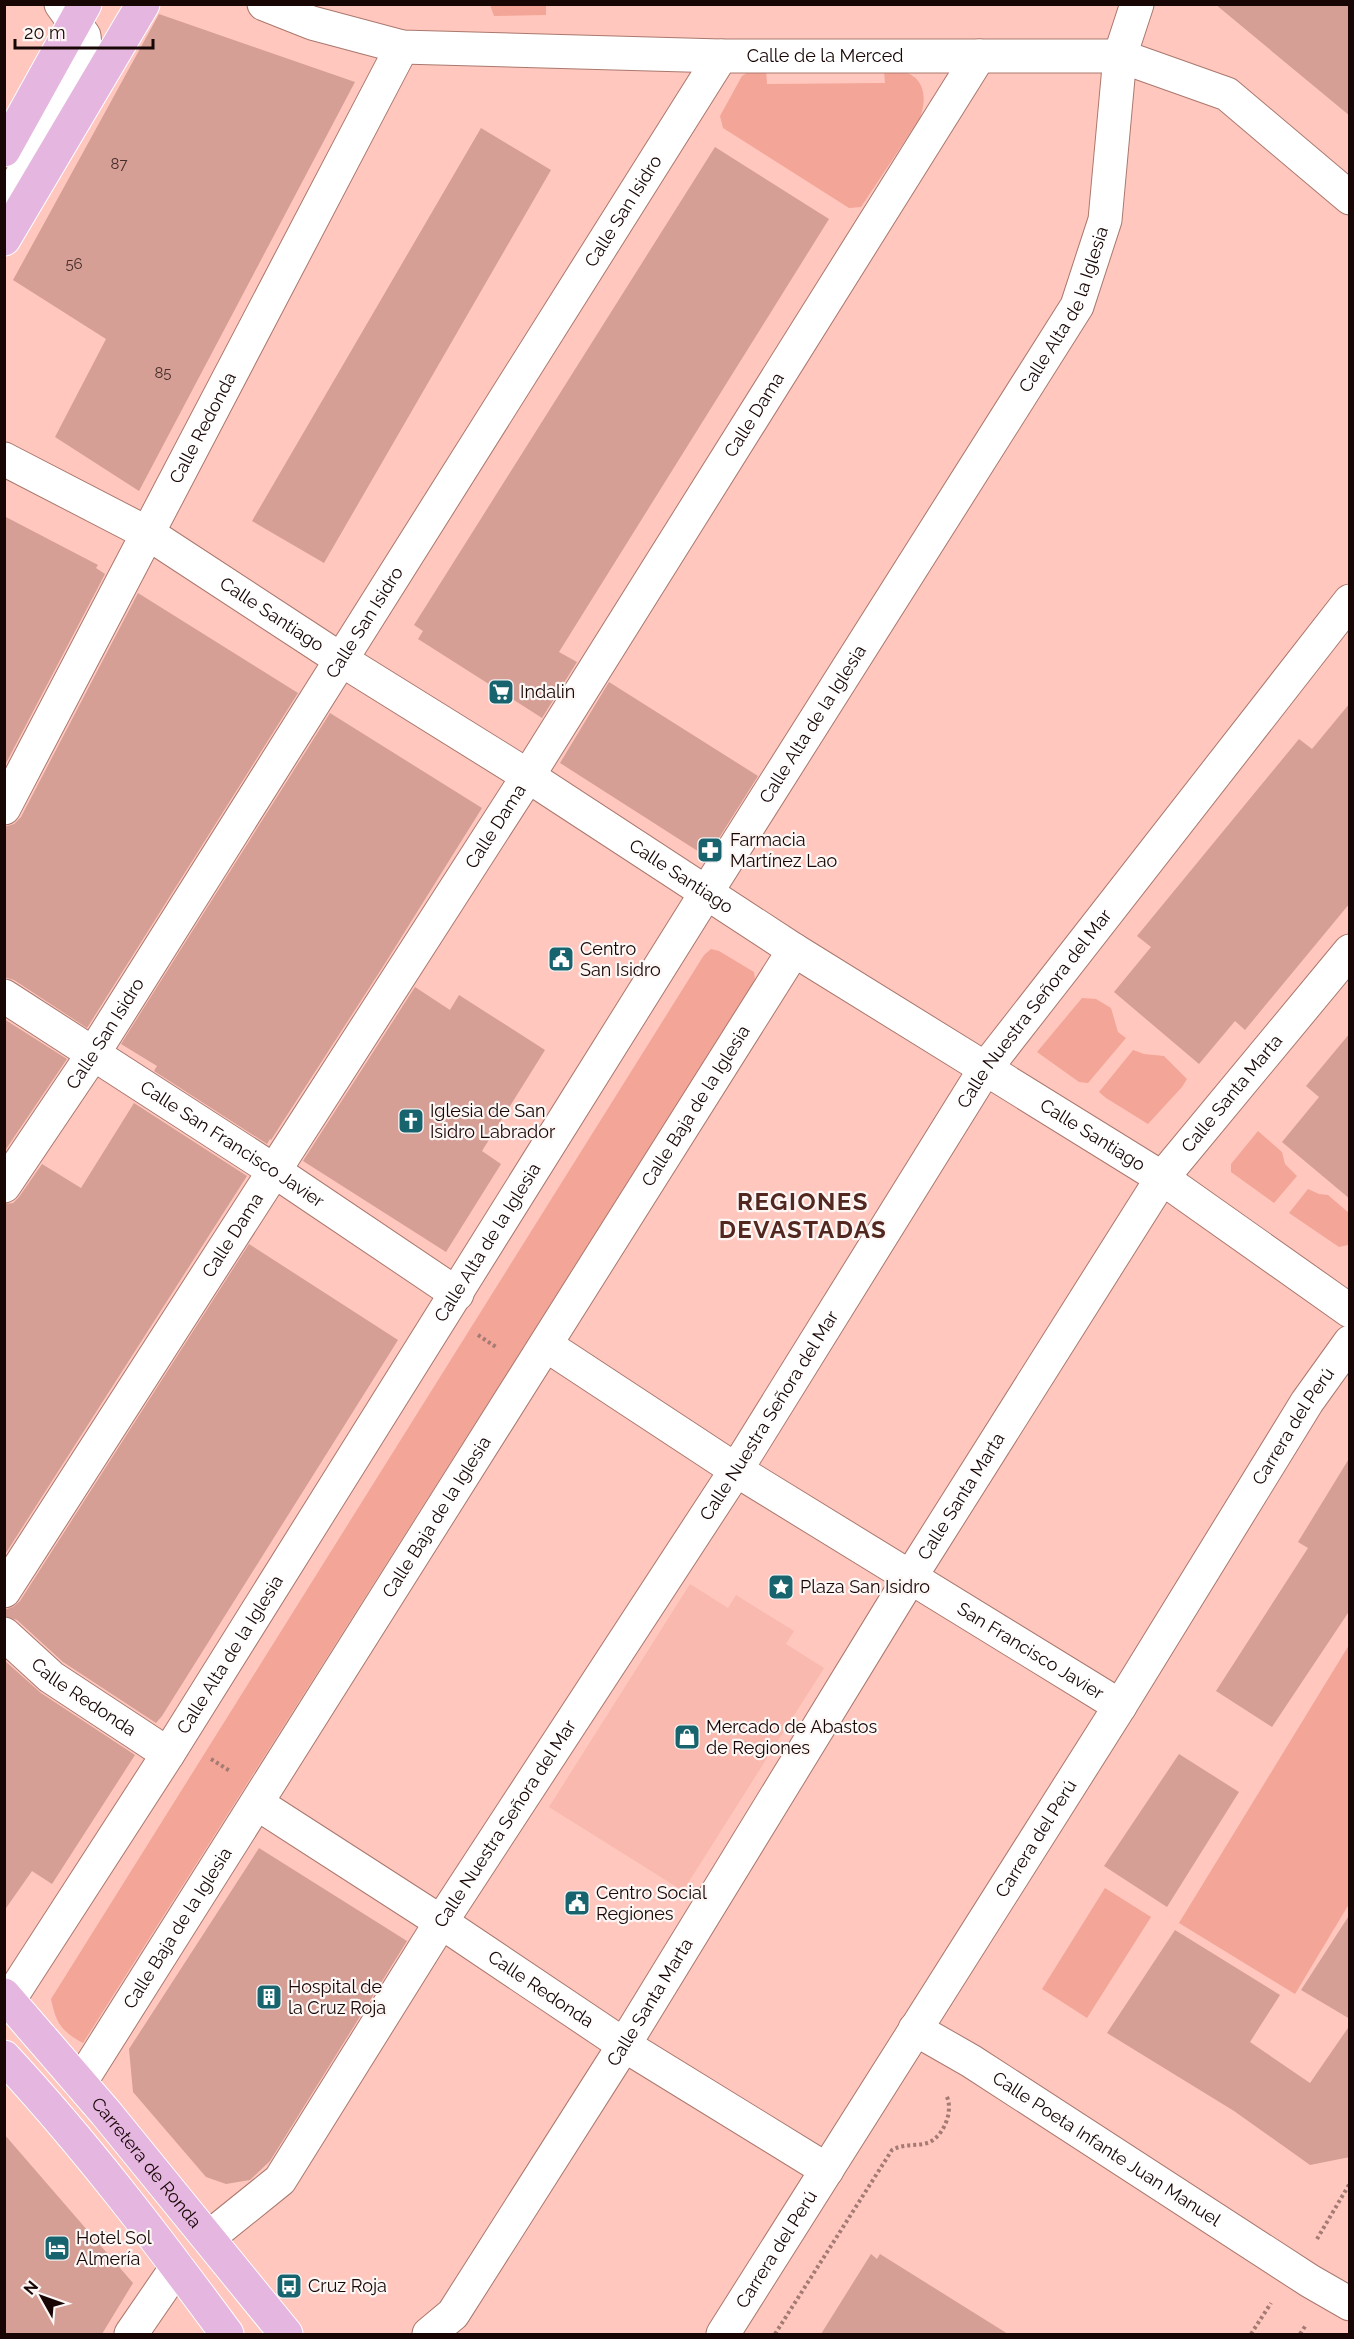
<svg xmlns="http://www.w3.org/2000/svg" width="1354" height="2339" viewBox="0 0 1354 2339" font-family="Raleway,sans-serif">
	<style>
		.built { fill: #f9b9ae }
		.green { fill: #f3a597 }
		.building { fill: #d59f96 }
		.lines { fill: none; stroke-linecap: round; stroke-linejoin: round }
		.minor-casing { stroke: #aa786e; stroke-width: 35 }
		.major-casing { stroke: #fff; stroke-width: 35 }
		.path { stroke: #a37b74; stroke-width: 4; stroke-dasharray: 3 3; stroke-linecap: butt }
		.minor { stroke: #fff; stroke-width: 33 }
		.major { stroke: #e5b6e0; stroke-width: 33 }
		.labels { text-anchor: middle; stroke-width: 4.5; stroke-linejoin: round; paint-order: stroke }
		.number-label { font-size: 15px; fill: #462c28 }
		.street-label { font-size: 18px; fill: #170604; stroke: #fcf6f5 }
		.poi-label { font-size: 18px; fill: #170604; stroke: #fcf6f5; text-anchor: start }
		.district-label { font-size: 24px; font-weight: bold; letter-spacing: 1.5px; fill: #522720; stroke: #fcf6f5 }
	</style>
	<rect width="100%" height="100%" fill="#ffc7bd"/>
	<path class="built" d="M690,1584L728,1608L736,1595L794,1631L786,1644L824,1668L683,1891L549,1807Z"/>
	<path class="green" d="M490,5H546V15L494,16Z
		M753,69H766L767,84L885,83L884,71C917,67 931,87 920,118L861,207L849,208L723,128L720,116L742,76Z
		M711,949L719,951L754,972L755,979L751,987L83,2043C61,2031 56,2023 51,1999L704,955Z
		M1082,998L1096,999L1111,1008L1118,1032L1126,1038L1088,1083L1079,1082L1037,1052Z
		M1133,1050L1144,1054L1164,1056L1187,1079L1182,1087L1148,1124L1106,1098L1099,1092Z
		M1258,1131L1282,1152L1285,1164L1297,1176L1274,1203L1231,1172V1164Z
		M1308,1189L1319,1194L1328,1195L1349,1213L1348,1245L1339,1247L1289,1213Z
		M1349,1645V1904L1295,1994L1179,1923Z
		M1105,1888L1151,1917L1087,2018L1042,1989Z"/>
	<path class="building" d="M1215,4H1350V116Z
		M159,14L355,82L139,491L55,437L106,339L13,280Z
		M481,128L551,170L324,563L252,521Z
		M715,147L829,219L559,652L577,662L542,718L418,639L423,631L414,625Z
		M4,516L98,565L96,568L105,574L4,767Z
		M138,593L298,693L87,1028L14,980L4,977V827L14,824L21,817Z
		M609,682L758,776L707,857L560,763Z
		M1350,703V903L1245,1030L1235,1021L1199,1064L1114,992L1151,947L1137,936L1299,739L1312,749Z
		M330,713L482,808L384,965L271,1140L270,1139L267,1144L154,1071L157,1066L121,1044Z
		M415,987L450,1010L459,995L545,1050L482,1151L501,1164L446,1252L303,1161Z
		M4,1019L67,1059L4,1152Z
		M1350,1033V1199L1282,1142L1319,1097L1306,1086Z
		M134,1103L247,1176L4,1556V1204L13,1203L19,1197L42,1164L81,1188Z
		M249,1244L398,1340L162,1716L156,1723L63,1662L17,1620L4,1616V1610L13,1607L20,1601Z
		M1350,1457V1610L1272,1727L1216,1691L1308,1548L1298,1542Z
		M4,1660L41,1693L135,1755L52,1884L32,1871L4,1911Z
		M1179,1754L1239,1792L1167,1907L1104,1866Z
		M259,1848L407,1941L270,2161L250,2180L226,2184L206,2177L133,2092L129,2049Z
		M1350,1914V2019L1301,1990Z
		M1175,1930L1280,1995L1250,2042L1310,2083L1350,2025V2157L1310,2165L1234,2111L1107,2033Z
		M4,2134L133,2283L102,2334H4Z
		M871,2254L877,2259L880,2254L1008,2334H821Z"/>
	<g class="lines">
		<g class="minor-casing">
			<g id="minor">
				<path id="s1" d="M264,4L312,23L402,47L721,56H1120L1227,94L1350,198"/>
				<path d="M4,209L86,54L84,36L61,4"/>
				<path id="s2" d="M4,459L149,534L340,659L528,776L794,950L1162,1178L1350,1311"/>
				<path id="s3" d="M4,808L402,47"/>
				<path id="s4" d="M4,996L273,1170L457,1294"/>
				<path id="s5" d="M4,1186L93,1054L721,56"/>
				<path id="s6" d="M546,1345L736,1470L1120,1706"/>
				<path id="s7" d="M4,1591L528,776L979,56"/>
				<path id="s8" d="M4,1634L51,1677L168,1754"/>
				<path id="s9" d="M258,1804L441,1922L624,2045L827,2170"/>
				<path id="s10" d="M9,2000L168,1754L706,893L1077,306L1105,220L1120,56L1137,4"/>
				<path id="s11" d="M915,2029L971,2061L1310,2281L1350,2304"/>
				<path id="s12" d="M80,2083L794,950"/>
				<path id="s13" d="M208,2238L280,2180L441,1922L736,1470L985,1069L1350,601"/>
				<path d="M131,2334L177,2267"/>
				<path id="s14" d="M429,2334L453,2314L624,2045L911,1576L1162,1178L1350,951"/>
				<path id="s15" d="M723,2334L1120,1706L1307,1402L1350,1342"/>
			</g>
		</g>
		<g class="major-casing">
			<g id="major">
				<path d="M4,150L85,4"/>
				<path d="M4,239L143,4"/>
				<path id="s16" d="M4,1995L106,2113L286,2334"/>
				<path d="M4,2057C85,2144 157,2239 227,2334"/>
			</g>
		</g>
		<path class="path" d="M478,1335L496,1347
			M211,1759L230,1771
			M1317,2239L1350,2183
			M775,2334L892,2150C904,2143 918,2147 930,2142C945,2134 954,2109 946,2095
			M1251,2334L1271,2303
			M1300,2334L1306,2325"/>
		<use href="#minor" class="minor"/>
		<use href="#major" class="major"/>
	</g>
	<defs>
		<g id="supermarket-square" transform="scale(1.35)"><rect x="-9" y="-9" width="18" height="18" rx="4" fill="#17636e" stroke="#fcf6f5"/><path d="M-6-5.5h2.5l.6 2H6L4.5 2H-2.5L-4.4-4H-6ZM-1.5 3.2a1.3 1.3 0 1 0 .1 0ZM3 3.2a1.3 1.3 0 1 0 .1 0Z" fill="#fff"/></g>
		<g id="pharmacy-square" transform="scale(1.35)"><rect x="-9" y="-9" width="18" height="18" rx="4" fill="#17636e" stroke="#fcf6f5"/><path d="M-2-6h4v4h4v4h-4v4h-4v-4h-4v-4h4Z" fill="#fff"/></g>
		<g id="civic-square" transform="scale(1.35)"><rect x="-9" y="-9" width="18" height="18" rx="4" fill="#17636e" stroke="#fcf6f5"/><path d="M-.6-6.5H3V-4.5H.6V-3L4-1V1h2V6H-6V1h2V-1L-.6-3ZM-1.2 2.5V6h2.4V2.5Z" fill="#fff"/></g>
		<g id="church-square" transform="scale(1.35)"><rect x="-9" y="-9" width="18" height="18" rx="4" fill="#17636e" stroke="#fcf6f5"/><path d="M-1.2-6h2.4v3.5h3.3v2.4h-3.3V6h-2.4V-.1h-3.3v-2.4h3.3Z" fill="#fff"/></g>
		<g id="sight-square" transform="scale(1.35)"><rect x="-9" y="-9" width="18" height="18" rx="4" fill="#17636e" stroke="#fcf6f5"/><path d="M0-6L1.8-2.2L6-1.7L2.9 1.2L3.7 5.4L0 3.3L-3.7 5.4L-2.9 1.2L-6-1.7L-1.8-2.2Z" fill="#fff"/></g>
		<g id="shop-square" transform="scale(1.35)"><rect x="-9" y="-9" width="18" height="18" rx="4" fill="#17636e" stroke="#fcf6f5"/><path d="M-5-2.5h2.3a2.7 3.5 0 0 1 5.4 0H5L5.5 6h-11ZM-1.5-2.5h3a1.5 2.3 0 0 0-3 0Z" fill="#fff"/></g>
		<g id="building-square" transform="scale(1.35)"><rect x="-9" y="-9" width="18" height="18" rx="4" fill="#17636e" stroke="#fcf6f5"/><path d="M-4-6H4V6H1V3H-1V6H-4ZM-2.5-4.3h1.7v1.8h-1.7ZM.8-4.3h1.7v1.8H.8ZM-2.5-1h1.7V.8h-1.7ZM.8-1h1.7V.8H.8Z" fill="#fff"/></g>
		<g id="hotel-square" transform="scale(1.35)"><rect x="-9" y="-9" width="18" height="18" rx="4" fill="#17636e" stroke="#fcf6f5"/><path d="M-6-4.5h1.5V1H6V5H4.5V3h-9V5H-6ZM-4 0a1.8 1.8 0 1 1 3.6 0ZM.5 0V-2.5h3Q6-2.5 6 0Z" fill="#fff"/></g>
		<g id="bus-square" transform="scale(1.35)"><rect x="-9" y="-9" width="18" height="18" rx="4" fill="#17636e" stroke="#fcf6f5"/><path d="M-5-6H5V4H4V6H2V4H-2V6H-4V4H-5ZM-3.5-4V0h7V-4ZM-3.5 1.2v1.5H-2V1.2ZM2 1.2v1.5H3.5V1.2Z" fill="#fff"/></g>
	</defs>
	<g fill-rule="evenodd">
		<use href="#supermarket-square" x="501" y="692"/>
		<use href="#pharmacy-square" x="710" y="850"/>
		<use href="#civic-square" x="561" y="959"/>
		<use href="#church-square" x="411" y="1121"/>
		<use href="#sight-square" x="781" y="1587"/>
		<use href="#shop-square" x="687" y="1737"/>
		<use href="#civic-square" x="577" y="1903"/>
		<use href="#building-square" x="269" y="1997"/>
		<use href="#hotel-square" x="57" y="2248"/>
		<use href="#bus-square" x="289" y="2286"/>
	</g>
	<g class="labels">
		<g class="number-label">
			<text x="119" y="169">87</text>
			<text x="74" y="269">56</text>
			<text x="163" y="378">85</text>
		</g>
		<g class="street-label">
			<text dy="6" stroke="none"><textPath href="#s1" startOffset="568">Calle de la Merced</textPath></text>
			<text dy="6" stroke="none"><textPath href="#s5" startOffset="1155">Calle San Isidro</textPath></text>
			<text dy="6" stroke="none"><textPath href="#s10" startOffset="1994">Calle Alta de la Iglesia</textPath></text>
			<text dy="6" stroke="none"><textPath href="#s7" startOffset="1395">Calle Dama</textPath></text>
			<text dy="6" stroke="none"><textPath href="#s3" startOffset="429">Calle Redonda</textPath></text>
			<text dy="6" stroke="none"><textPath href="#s2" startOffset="310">Calle Santiago</textPath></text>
			<text dy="6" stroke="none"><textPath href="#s5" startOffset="669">Calle San Isidro</textPath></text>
			<text dy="6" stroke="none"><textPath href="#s10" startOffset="1508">Calle Alta de la Iglesia</textPath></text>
			<text dy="6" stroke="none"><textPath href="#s7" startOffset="909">Calle Dama</textPath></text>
			<text dy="6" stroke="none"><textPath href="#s2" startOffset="796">Calle Santiago</textPath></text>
			<text dy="6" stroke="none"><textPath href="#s13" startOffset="1486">Calle Nuestra Señora del Mar</textPath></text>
			<text dy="6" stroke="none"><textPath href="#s5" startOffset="183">Calle San Isidro</textPath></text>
			<text dy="6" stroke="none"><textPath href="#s14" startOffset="1480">Calle Santa Marta</textPath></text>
			<text dy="6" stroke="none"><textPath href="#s12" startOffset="1155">Calle Baja de la Iglesia</textPath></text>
			<text dy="6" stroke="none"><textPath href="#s2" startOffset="1282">Calle Santiago</textPath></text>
			<text dy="6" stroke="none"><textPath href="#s4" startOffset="272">Calle San Francisco Javier</textPath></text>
			<text dy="6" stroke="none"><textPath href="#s7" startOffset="423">Calle Dama</textPath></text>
			<text dy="6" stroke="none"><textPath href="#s10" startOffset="896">Calle Alta de la Iglesia</textPath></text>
			<text dy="6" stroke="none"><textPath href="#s13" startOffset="1000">Calle Nuestra Señora del Mar</textPath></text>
			<text dy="6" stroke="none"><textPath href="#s15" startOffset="1072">Carrera del Perú</textPath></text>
			<text dy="6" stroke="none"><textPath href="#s14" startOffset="994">Calle Santa Marta</textPath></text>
			<text dy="6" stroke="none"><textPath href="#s12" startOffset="669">Calle Baja de la Iglesia</textPath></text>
			<text dy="6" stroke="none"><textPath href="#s6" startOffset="573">San Francisco Javier</textPath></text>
			<text dy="6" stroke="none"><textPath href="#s10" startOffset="410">Calle Alta de la Iglesia</textPath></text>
			<text dy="6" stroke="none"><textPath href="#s8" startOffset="102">Calle Redonda</textPath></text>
			<text dy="6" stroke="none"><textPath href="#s13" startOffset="514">Calle Nuestra Señora del Mar</textPath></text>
			<text dy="6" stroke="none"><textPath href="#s15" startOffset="586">Carrera del Perú</textPath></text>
			<text dy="6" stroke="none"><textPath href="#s12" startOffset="183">Calle Baja de la Iglesia</textPath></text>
			<text dy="6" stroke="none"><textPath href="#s9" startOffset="338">Calle Redonda</textPath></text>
			<text dy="6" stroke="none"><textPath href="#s14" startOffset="400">Calle Santa Marta</textPath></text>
			<text dy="6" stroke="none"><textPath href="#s11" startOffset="226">Calle Poeta Infante Juan Manuel</textPath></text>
			<text dy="6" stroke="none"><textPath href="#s16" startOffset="220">Carretera de Ronda</textPath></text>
			<text dy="6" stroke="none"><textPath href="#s15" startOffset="100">Carrera del Perú</textPath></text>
		</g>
		<g class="poi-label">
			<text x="520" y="698">Indalin</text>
			<text x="730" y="846">Farmacia<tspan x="730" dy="21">Martínez Lao</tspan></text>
			<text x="580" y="955">Centro<tspan x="580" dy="21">San Isidro</tspan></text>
			<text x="430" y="1117">Iglesia de San<tspan x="430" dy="21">Isidro Labrador</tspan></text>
			<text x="800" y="1593">Plaza San Isidro</text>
			<text x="706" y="1733">Mercado de Abastos<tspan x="706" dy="21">de Regiones</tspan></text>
			<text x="596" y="1899">Centro Social<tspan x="596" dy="21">Regiones</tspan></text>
			<text x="288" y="1993">Hospital de<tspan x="288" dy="21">la Cruz Roja</tspan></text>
			<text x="76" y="2244">Hotel Sol<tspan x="76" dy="21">Almería</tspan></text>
			<text x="308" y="2292">Cruz Roja</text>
		</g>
		<g class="district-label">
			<text x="803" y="1210">REGIONES<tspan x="803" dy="28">DEVASTADAS</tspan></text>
		</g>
	</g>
	<rect width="1354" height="2339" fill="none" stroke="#170604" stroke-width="12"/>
	<g transform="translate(42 2297) rotate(310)" stroke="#fcf6f5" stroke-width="4.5" paint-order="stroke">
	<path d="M0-4.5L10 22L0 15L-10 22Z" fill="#170604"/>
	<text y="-9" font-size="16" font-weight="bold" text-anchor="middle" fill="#170604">N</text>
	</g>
	<path d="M15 39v9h138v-9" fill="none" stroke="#170604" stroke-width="3"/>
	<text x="24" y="39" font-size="18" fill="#170604" stroke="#fcf6f5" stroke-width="4.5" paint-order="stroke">20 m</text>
</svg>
